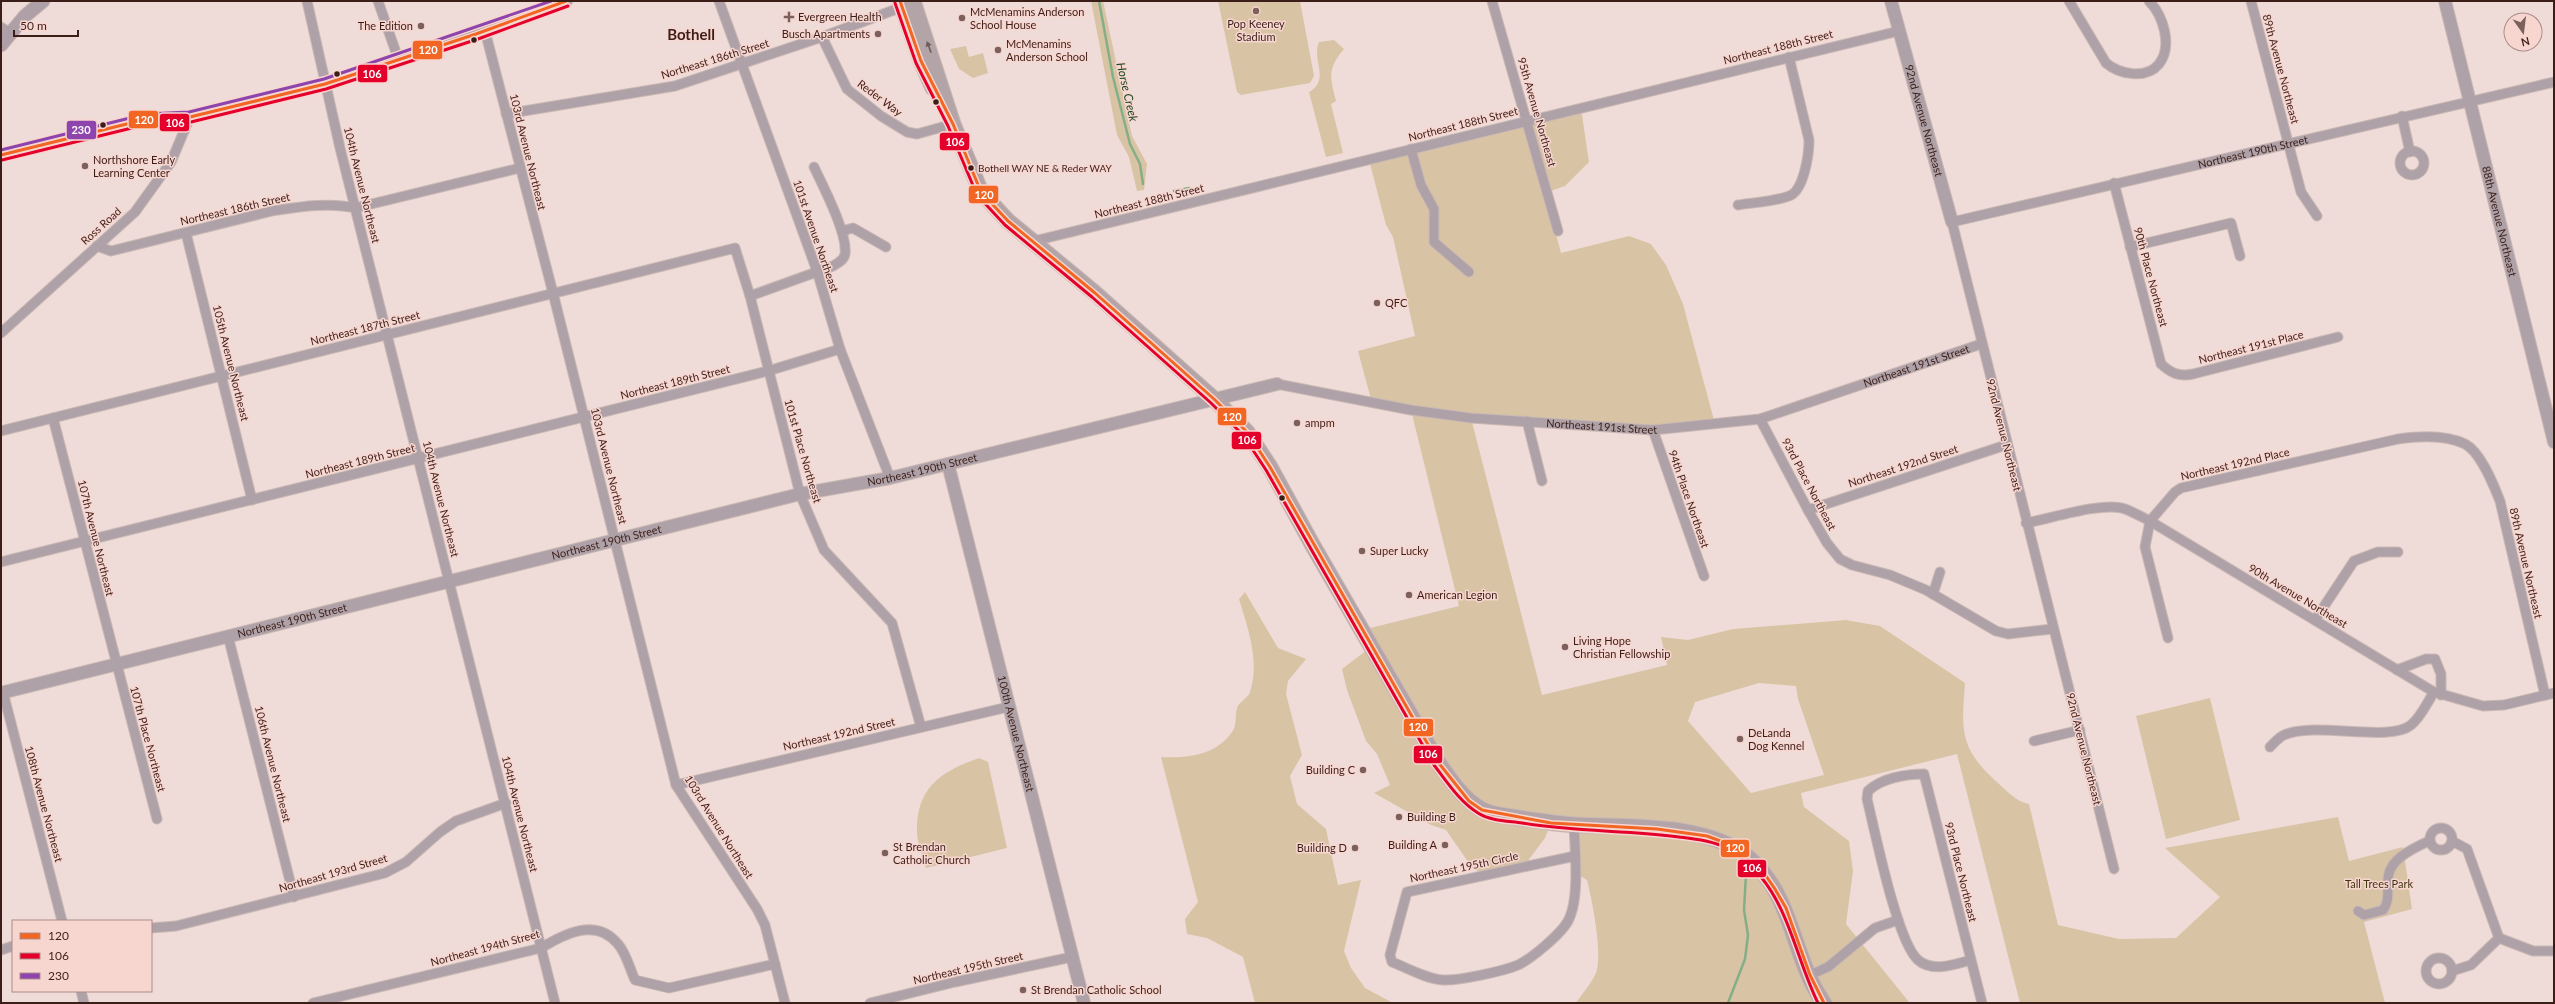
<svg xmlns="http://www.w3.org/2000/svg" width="2555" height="1004" viewBox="0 0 2555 1004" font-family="Lato,sans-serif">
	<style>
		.green { fill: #d8c4a4; fill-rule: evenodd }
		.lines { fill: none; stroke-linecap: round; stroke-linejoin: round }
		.stream { stroke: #85ae88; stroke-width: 2.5 }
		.minor-casing { stroke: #cab8b4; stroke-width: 11 }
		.tertiary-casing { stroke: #cab8b4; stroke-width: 14 }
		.secondary-casing { stroke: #cab8b4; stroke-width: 15 }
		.primary-casing { stroke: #cab8b4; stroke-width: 17 }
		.minor { stroke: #aea1a7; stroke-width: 9 }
		.tertiary { stroke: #aea1a7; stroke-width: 12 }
		.secondary { stroke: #aea0a6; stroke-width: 13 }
		.primary { stroke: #b3a4a8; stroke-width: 15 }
		.bus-1-casing { stroke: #f8d6d0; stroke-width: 6 }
		.bus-2-casing { stroke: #f8d6d0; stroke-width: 6 }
		.bus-3-casing { stroke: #f8d6d0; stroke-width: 6 }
		.bus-1 { stroke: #f26522; stroke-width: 3 }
		.bus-2 { stroke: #e4002b; stroke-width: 3 }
		.bus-3 { stroke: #8e44ad; stroke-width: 3 }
		.oneway { fill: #725a59 }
		.poi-dot { fill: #7b605c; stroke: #f8d6d0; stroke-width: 1.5 }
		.bus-dot { fill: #3c1e19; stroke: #f8d6d0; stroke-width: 1.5 }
		.labels { text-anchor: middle; stroke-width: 3; stroke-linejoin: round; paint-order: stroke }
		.bus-label { font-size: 10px; fill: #3c1e19; stroke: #f8d6d0; text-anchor: start }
		.poi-label { font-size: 11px; fill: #3c1e19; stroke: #f8d6d0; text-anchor: start }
		.street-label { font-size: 11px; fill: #3c1e19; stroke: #f8d6d0 }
		.park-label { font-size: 11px; fill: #403411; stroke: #f8d6d0 }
		.water-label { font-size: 12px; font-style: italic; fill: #174724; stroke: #f8d6d0 }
		.district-label { font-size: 15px; font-weight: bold; fill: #3c1e19; stroke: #f8d6d0 }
		.line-badge { stroke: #f8d6d0; stroke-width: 1.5 }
		.badge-label { font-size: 11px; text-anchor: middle; font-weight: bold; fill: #fff }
	</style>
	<rect width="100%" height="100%" fill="#efdcd9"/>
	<path class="green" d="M1091,1H1103L1132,136L1147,164L1144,190L1137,191L1129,157L1117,135Z
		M1218,1H1300L1314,76L1310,83L1241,95L1237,92Z
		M1334,40L1344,49C1327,69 1330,77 1336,101L1331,104L1343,153L1326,157L1309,92C1331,79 1311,61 1319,42Z
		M966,46L969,57L983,53L988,73L973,78L959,69L950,49Z
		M1581,108L1589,162L1565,186L1545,193L1561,253L1629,236L1651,244L1666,265L1683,304L1715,424L1653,430L1471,418L1542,695L1667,665L1661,637L1688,640L1733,629L1846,620L1880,626L1965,683C1961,733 1960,749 1999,784C2009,793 2016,801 2029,804L2058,925L2119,939L2176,938L2220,897L2165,848L2338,817L2349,861L2403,847L2412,909L2364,922L2385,1003H2020L1957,754L1801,793L1804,807L1849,841L1853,871L1846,924L1909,1002L1917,1003H1576C1582,994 1590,985 1595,975C1604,958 1592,900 1587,880L1575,873L1574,825L1551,823L1545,838L1524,866L1485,874L1473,869L1446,830L1431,825L1374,793L1390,785L1377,754L1366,741L1347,690L1342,669L1371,647L1362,630L1459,606L1411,410L1372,403L1358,351L1415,336L1393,237L1386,225L1369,160ZM1759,683L1796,686L1798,699L1824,775L1751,793L1688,721L1695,702Z
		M1245,592L1278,648L1306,659L1288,681L1286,694L1302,755L1290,776L1297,804L1326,829L1338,885L1361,880L1344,951L1351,968L1365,988L1393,1003H1255L1243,957L1207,938L1187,934L1185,919L1198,902L1161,757C1188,758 1215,756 1232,732C1237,726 1235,715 1237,708C1239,702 1248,698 1250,692C1260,661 1248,629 1239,599Z
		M2210,698L2240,820L2166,839L2136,716Z
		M979,758L988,762L1007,848L926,868C923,857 917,843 917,832C916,787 942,771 979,758Z"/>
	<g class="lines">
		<path class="stream" d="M1099,1L1113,77L1130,144L1140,164L1143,184
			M1174,191L1189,188
			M1728,1003L1745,959L1748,935L1744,910L1746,874"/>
		<g class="minor-casing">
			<g id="minor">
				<path d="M307,1L340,148L555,1003"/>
				<path d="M378,1L399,61"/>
				<path d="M719,1L817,271L840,349L890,478"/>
				<path d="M1492,1L1558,231"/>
				<path d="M2069,1L2106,63C2119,74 2146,80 2159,64C2173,46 2163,15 2149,1"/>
				<path d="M2251,1L2301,192L2317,216"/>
				<path d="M1,27L10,33"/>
				<path d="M485,31L553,293L676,785L757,909L765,925L785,1003"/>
				<path d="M822,37L847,89L881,116L907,132L917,134L953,124"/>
				<path d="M506,114L675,86L822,37L902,7"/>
				<path d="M2402,116L2410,152"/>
				<path d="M1411,149L1421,185L1434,209V242L1469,272"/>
				<circle cx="2412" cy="163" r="12"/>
				<path d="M2114,183L2161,364C2171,373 2179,377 2193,374L2338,337"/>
				<path d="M1738,205C1754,202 1774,202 1789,196C1804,191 1809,154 1809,140L1789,57"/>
				<path d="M842,231L853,228L886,247"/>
				<path d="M186,233L252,500"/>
				<path d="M1034,241L1899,31"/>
				<path d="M97,246L111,251L272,211C299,207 329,202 355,208L520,168"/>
				<path d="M2130,247L2231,223L2240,256"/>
				<path d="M750,296L833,266C838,263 844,260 845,254C848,234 823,186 814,167"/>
				<path d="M1,333L135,212L171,162L190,117"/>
				<path id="s1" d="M1277,384L1411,410L1471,418L1653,430L1760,419L1981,344"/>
				<path d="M53,418L157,819"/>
				<path d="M1760,419L1808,510L1827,543L1840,559L1852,565L1890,575L1926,590L1996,631L2008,634L2052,629"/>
				<path d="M1527,421L1542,481"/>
				<path d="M1653,430L1704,576"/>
				<path d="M1,431L735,248L750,296L800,494L824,550L892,623L921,727"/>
				<path d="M1808,510L2006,445"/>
				<path d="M2026,523C2050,519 2103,501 2125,509C2133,512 2142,517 2150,521L2434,692"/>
				<path d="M1,562L768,371L840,349"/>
				<path d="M1933,594L1940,572"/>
				<path d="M2315,620L2354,561L2378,552H2398"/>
				<path d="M228,636L294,897"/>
				<path d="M2168,638L2145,547L2150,521L2175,492L2181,488L2398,439C2419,436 2445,434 2465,444C2481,452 2494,486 2500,501L2545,695"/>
				<path d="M2397,670L2426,659H2435L2441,674V695"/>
				<path d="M3,692L62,921"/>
				<path d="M2034,741L2080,730"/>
				<path d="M2270,747C2274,743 2279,737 2284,735C2317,721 2389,743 2411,725C2421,717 2427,703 2434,692L2483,706L2504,705L2554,693"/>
				<path d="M676,785L1008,707"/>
				<path d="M1574,825C1575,851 1580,899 1568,921C1561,934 1531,959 1518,965C1504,971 1458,981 1443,980C1427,979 1407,968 1392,962L1390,955L1407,892L1575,856"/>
				<circle cx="2441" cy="839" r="11"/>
				<path d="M2452,841L2467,849L2499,938"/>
				<path id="s2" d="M2114,869L1952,222L2554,82"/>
				<path d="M2358,911L2364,915L2383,910C2390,901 2387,891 2388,880C2388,859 2414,848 2429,841"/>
				<path d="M151,928L176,926L385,873L406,862L440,832L456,821L506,803"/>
				<path d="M1,950L13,946"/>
				<circle cx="2439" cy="971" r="13"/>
				<path d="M1971,960C1955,964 1933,973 1918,960C1897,942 1875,831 1867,799L1868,791C1881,778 1907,774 1924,774L1982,1003"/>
				<path d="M2452,971L2471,965L2499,938L2533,951H2554"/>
				<path d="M1810,975L1828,967L1875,928L1898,920"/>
				<path d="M81,991L84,1003"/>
				<path d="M313,1003L541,948C564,934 596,917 618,944C626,953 630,969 635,980L669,988L775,964"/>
				<path d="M870,1003L955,982L1072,957"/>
			</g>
		</g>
		<g class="tertiary-casing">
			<g id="tertiary">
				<path id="s3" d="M1891,1L1952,222"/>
				<path id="s4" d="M2445,1L2554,442"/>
				<path d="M1,155L147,119L190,117L325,84L476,34L566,1"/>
				<path id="s5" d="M948,464L1084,1003"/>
				<path id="s6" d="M1,693L800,494L890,478L1277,384"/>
			</g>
		</g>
		<g class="secondary-casing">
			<path id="secondary" d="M1,45L25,16L43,1"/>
		</g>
		<g class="primary-casing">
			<path id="primary" d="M900,1L921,61L933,88
				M913,1L953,124L981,192L1008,221L1095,293L1214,399L1247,432L1270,467L1312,544L1438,762C1451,780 1462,798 1481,809C1493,816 1511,816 1525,819C1542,821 1559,824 1576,825C1628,828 1706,822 1748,857C1795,897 1791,957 1824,1003"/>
		</g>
		<use href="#minor" class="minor"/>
		<use href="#tertiary" class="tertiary"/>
		<use href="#secondary" class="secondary"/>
		<use href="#primary" class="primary"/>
		<g class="bus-1-casing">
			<path id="bus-1" d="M900,1L921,61L953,124L981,192L1008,221L1095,293L1214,399L1247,432L1270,467L1438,762L1469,801L1482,810L1551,823L1657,829L1707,836L1731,845L1764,873L1775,889L1786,908L1810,975L1824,1003
				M1,155L147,119L190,117L325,84L476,34L566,1"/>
		</g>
		<g class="bus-2-casing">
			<path id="bus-2" d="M895,3L916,63L948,126L977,195L1005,225L1092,297L1211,403L1243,435L1266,470L1434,765C1447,782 1460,802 1478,813C1490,821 1509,821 1522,823C1574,832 1627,830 1679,837C1695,839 1714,841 1729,849C1739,856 1753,868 1761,877C1790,912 1798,963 1818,1003
				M2,160L148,124L191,122L326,89L478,39L568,6"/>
		</g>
		<g class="bus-3-casing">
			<path id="bus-3" d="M1,150L146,114L189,112L324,79L551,1"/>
		</g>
		<use href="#bus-1" class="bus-1"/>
		<use href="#bus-2" class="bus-2"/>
		<use href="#bus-3" class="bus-3"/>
	</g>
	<defs><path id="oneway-solid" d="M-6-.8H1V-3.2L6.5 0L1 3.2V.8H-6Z"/></defs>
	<use class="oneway" href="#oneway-solid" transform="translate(929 47) rotate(-110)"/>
	<g class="poi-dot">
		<circle cx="1256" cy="11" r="4"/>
		<path d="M787 11h4v4h4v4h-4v4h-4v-4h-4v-4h4z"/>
		<circle cx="962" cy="18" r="4"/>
		<circle cx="421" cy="26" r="4"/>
		<circle cx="878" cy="34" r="4"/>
		<circle cx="998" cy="50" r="4"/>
		<circle cx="85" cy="166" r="4"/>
		<circle cx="1377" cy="303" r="4"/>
		<circle cx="1297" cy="423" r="4"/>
		<circle cx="1362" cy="551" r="4"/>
		<circle cx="1409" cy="595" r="4"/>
		<circle cx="1565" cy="647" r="4"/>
		<circle cx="1740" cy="739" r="4"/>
		<circle cx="1363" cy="770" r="4"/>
		<circle cx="1399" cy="817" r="4"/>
		<circle cx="1445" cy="845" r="4"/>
		<circle cx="1355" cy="848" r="4"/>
		<circle cx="885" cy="853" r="4"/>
		<circle cx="1023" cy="990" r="4"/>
	</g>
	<g class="bus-dot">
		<circle cx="474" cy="40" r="3.5"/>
		<circle cx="337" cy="74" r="3.5"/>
		<circle cx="936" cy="102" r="3.5"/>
		<circle cx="103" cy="125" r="3.5"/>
		<circle cx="971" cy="168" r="3.5"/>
		<circle cx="1282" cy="498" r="3.5"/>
	</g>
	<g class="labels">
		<g class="bus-label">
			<text x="978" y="172">Bothell WAY NE &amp; Reder WAY</text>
		</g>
		<g class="poi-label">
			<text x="970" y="16">McMenamins Anderson<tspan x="970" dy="13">School House</tspan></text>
			<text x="798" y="21">Evergreen Health</text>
			<text x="1256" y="28" text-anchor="middle">Pop Keeney<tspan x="1256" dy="13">Stadium</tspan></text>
			<text x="413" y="30" text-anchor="end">The Edition</text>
			<text x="870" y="38" text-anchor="end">Busch Apartments</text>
			<text x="1006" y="48">McMenamins<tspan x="1006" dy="13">Anderson School</tspan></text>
			<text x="93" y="164">Northshore Early<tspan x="93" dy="13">Learning Center</tspan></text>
			<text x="1385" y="307">QFC</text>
			<text x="1305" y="427">ampm</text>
			<text x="1370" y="555">Super Lucky</text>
			<text x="1417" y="599">American Legion</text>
			<text x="1573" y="645">Living Hope<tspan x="1573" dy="13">Christian Fellowship</tspan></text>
			<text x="1748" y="737">DeLanda<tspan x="1748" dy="13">Dog Kennel</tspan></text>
			<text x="1355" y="774" text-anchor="end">Building C</text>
			<text x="1407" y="821">Building B</text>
			<text x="1437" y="849" text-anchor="end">Building A</text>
			<text x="893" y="851">St Brendan<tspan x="893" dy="13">Catholic Church</tspan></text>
			<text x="1347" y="852" text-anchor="end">Building D</text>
			<text x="1031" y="994">St Brendan Catholic School</text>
		</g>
		<g class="street-label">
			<text transform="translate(1778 47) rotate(-14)" y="4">Northeast 188th Street</text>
			<text transform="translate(715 59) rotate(-17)" y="4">Northeast 186th Street</text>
			<text transform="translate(2281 69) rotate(75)" y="4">89th Avenue Northeast</text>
			<text transform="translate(880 98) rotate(37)" y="4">Reder Way</text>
			<text transform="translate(1537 112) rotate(74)" y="4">95th Avenue Northeast</text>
			<text dy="4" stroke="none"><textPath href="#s3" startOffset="124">92nd Avenue Northeast</textPath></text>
			<text transform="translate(1463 124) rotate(-14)" y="4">Northeast 188th Street</text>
			<text dy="4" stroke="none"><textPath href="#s2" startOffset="976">Northeast 190th Street</textPath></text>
			<text transform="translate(528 152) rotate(76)" y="4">103rd Avenue Northeast</text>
			<text transform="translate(362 185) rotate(76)" y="4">104th Avenue Northeast</text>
			<text transform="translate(1149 201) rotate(-14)" y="4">Northeast 188th Street</text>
			<text transform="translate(235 209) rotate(-13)" y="4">Northeast 186th Street</text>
			<text dy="4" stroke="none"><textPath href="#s4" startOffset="227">88th Avenue Northeast</textPath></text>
			<text transform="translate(101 226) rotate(-42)" y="4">Ross Road</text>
			<text transform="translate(816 236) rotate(71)" y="4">101st Avenue Northeast</text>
			<text transform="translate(2151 277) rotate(75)" y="4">90th Place Northeast</text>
			<text transform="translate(365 328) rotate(-14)" y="4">Northeast 187th Street</text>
			<text transform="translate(2251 347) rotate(-14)" y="4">Northeast 191st Place</text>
			<text transform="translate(231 363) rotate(76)" y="4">105th Avenue Northeast</text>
			<text dy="4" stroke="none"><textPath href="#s1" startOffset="652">Northeast 191st Street</textPath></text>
			<text transform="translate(675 382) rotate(-14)" y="4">Northeast 189th Street</text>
			<text dy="4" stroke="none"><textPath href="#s1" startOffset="328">Northeast 191st Street</textPath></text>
			<text transform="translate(2004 435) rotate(76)" y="4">92nd Avenue Northeast</text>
			<text transform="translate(803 451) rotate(74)" y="4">101st Place Northeast</text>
			<text transform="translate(360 461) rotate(-14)" y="4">Northeast 189th Street</text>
			<text transform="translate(2235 464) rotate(-13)" y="4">Northeast 192nd Place</text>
			<text transform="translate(609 466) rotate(76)" y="4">103rd Avenue Northeast</text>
			<text transform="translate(1903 466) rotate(-18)" y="4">Northeast 192nd Street</text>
			<text dy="4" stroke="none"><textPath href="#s6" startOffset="948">Northeast 190th Street</textPath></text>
			<text transform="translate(1809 484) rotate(62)" y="4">93rd Place Northeast</text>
			<text transform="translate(441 499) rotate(76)" y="4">104th Avenue Northeast</text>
			<text transform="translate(1689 499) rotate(71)" y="4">94th Place Northeast</text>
			<text transform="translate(96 538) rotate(76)" y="4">107th Avenue Northeast</text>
			<text dy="4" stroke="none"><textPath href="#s6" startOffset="624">Northeast 190th Street</textPath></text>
			<text transform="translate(2526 563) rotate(77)" y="4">89th Avenue Northeast</text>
			<text transform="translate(2298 596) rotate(31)" y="4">90th Avenue Northeast</text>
			<text dy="4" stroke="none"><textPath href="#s6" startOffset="300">Northeast 190th Street</textPath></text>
			<text transform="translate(839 734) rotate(-13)" y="4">Northeast 192nd Street</text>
			<text dy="4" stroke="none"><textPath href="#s5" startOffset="278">100th Avenue Northeast</textPath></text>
			<text transform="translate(148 739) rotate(75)" y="4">107th Place Northeast</text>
			<text transform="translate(2084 749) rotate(76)" y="4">92nd Avenue Northeast</text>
			<text transform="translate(273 764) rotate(76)" y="4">106th Avenue Northeast</text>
			<text transform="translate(44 804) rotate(75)" y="4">108th Avenue Northeast</text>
			<text transform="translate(520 814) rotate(76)" y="4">104th Avenue Northeast</text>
			<text transform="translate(719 827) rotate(58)" y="4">103rd Avenue Northeast</text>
			<text transform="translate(1464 867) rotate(-12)" y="4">Northeast 195th Circle</text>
			<text transform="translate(1961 872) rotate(76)" y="4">93rd Place Northeast</text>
			<text transform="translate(333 873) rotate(-16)" y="4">Northeast 193rd Street</text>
			<text transform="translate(485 948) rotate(-15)" y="4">Northeast 194th Street</text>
			<text transform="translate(968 968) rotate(-13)" y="4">Northeast 195th Street</text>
		</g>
		<g class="park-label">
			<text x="2379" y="888">Tall Trees Park</text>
		</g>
		<g class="water-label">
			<text transform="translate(1127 92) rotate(77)" y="4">Horse Creek</text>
		</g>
		<g class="district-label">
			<text x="691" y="40">Bothell</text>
		</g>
	</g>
	<g class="line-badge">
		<rect x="412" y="40" width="31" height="20" rx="4" fill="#f26522"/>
		<rect x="357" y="64" width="31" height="19" rx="4" fill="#e4002b"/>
		<rect x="128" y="110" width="31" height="19" rx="4" fill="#f26522"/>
		<rect x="159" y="113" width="31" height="19" rx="4" fill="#e4002b"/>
		<rect x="66" y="120" width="31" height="20" rx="4" fill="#8e44ad"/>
		<rect x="939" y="132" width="31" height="19" rx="4" fill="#e4002b"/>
		<rect x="968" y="185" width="31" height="19" rx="4" fill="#f26522"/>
		<rect x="1217" y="407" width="30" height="19" rx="4" fill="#f26522"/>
		<rect x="1231" y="431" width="31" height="19" rx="4" fill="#e4002b"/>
		<rect x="1403" y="718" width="31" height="19" rx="4" fill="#f26522"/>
		<rect x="1413" y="745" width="30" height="19" rx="4" fill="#e4002b"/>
		<rect x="1720" y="839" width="30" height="19" rx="4" fill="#f26522"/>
		<rect x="1737" y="859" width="30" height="19" rx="4" fill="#e4002b"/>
	</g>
	<g class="badge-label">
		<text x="428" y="54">120</text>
		<text x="372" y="78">106</text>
		<text x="144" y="124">120</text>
		<text x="175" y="127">106</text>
		<text x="81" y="134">230</text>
		<text x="955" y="146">106</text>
		<text x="984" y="199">120</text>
		<text x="1232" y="421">120</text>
		<text x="1247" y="444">106</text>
		<text x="1418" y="731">120</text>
		<text x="1428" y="758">106</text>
		<text x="1735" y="852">120</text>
		<text x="1752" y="872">106</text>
	</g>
	<rect width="2555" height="1004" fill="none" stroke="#3c1e19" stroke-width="4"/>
	<rect x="12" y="920" width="140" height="72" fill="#f8d6d0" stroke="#ad8c87"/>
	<rect x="20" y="933" width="20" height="6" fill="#f26522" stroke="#ad8c87"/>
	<text x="48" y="940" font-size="12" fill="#3c1e19">120</text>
	<rect x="20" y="953" width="20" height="6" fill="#e4002b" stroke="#ad8c87"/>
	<text x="48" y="960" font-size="12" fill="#3c1e19">106</text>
	<rect x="20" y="973" width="20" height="6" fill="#8e44ad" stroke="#ad8c87"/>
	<text x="48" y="980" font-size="12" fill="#3c1e19">230</text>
	<g transform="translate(2523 32) rotate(166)"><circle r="19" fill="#f8d6d0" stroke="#ad8c87"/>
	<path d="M0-3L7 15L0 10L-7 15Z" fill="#7b605c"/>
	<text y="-6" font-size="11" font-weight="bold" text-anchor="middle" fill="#3c1e19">N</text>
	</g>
	<path d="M14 30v6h64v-6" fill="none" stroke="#3c1e19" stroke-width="2"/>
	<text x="20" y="30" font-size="12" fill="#3c1e19" stroke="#f8d6d0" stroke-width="3" paint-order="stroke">50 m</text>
</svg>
